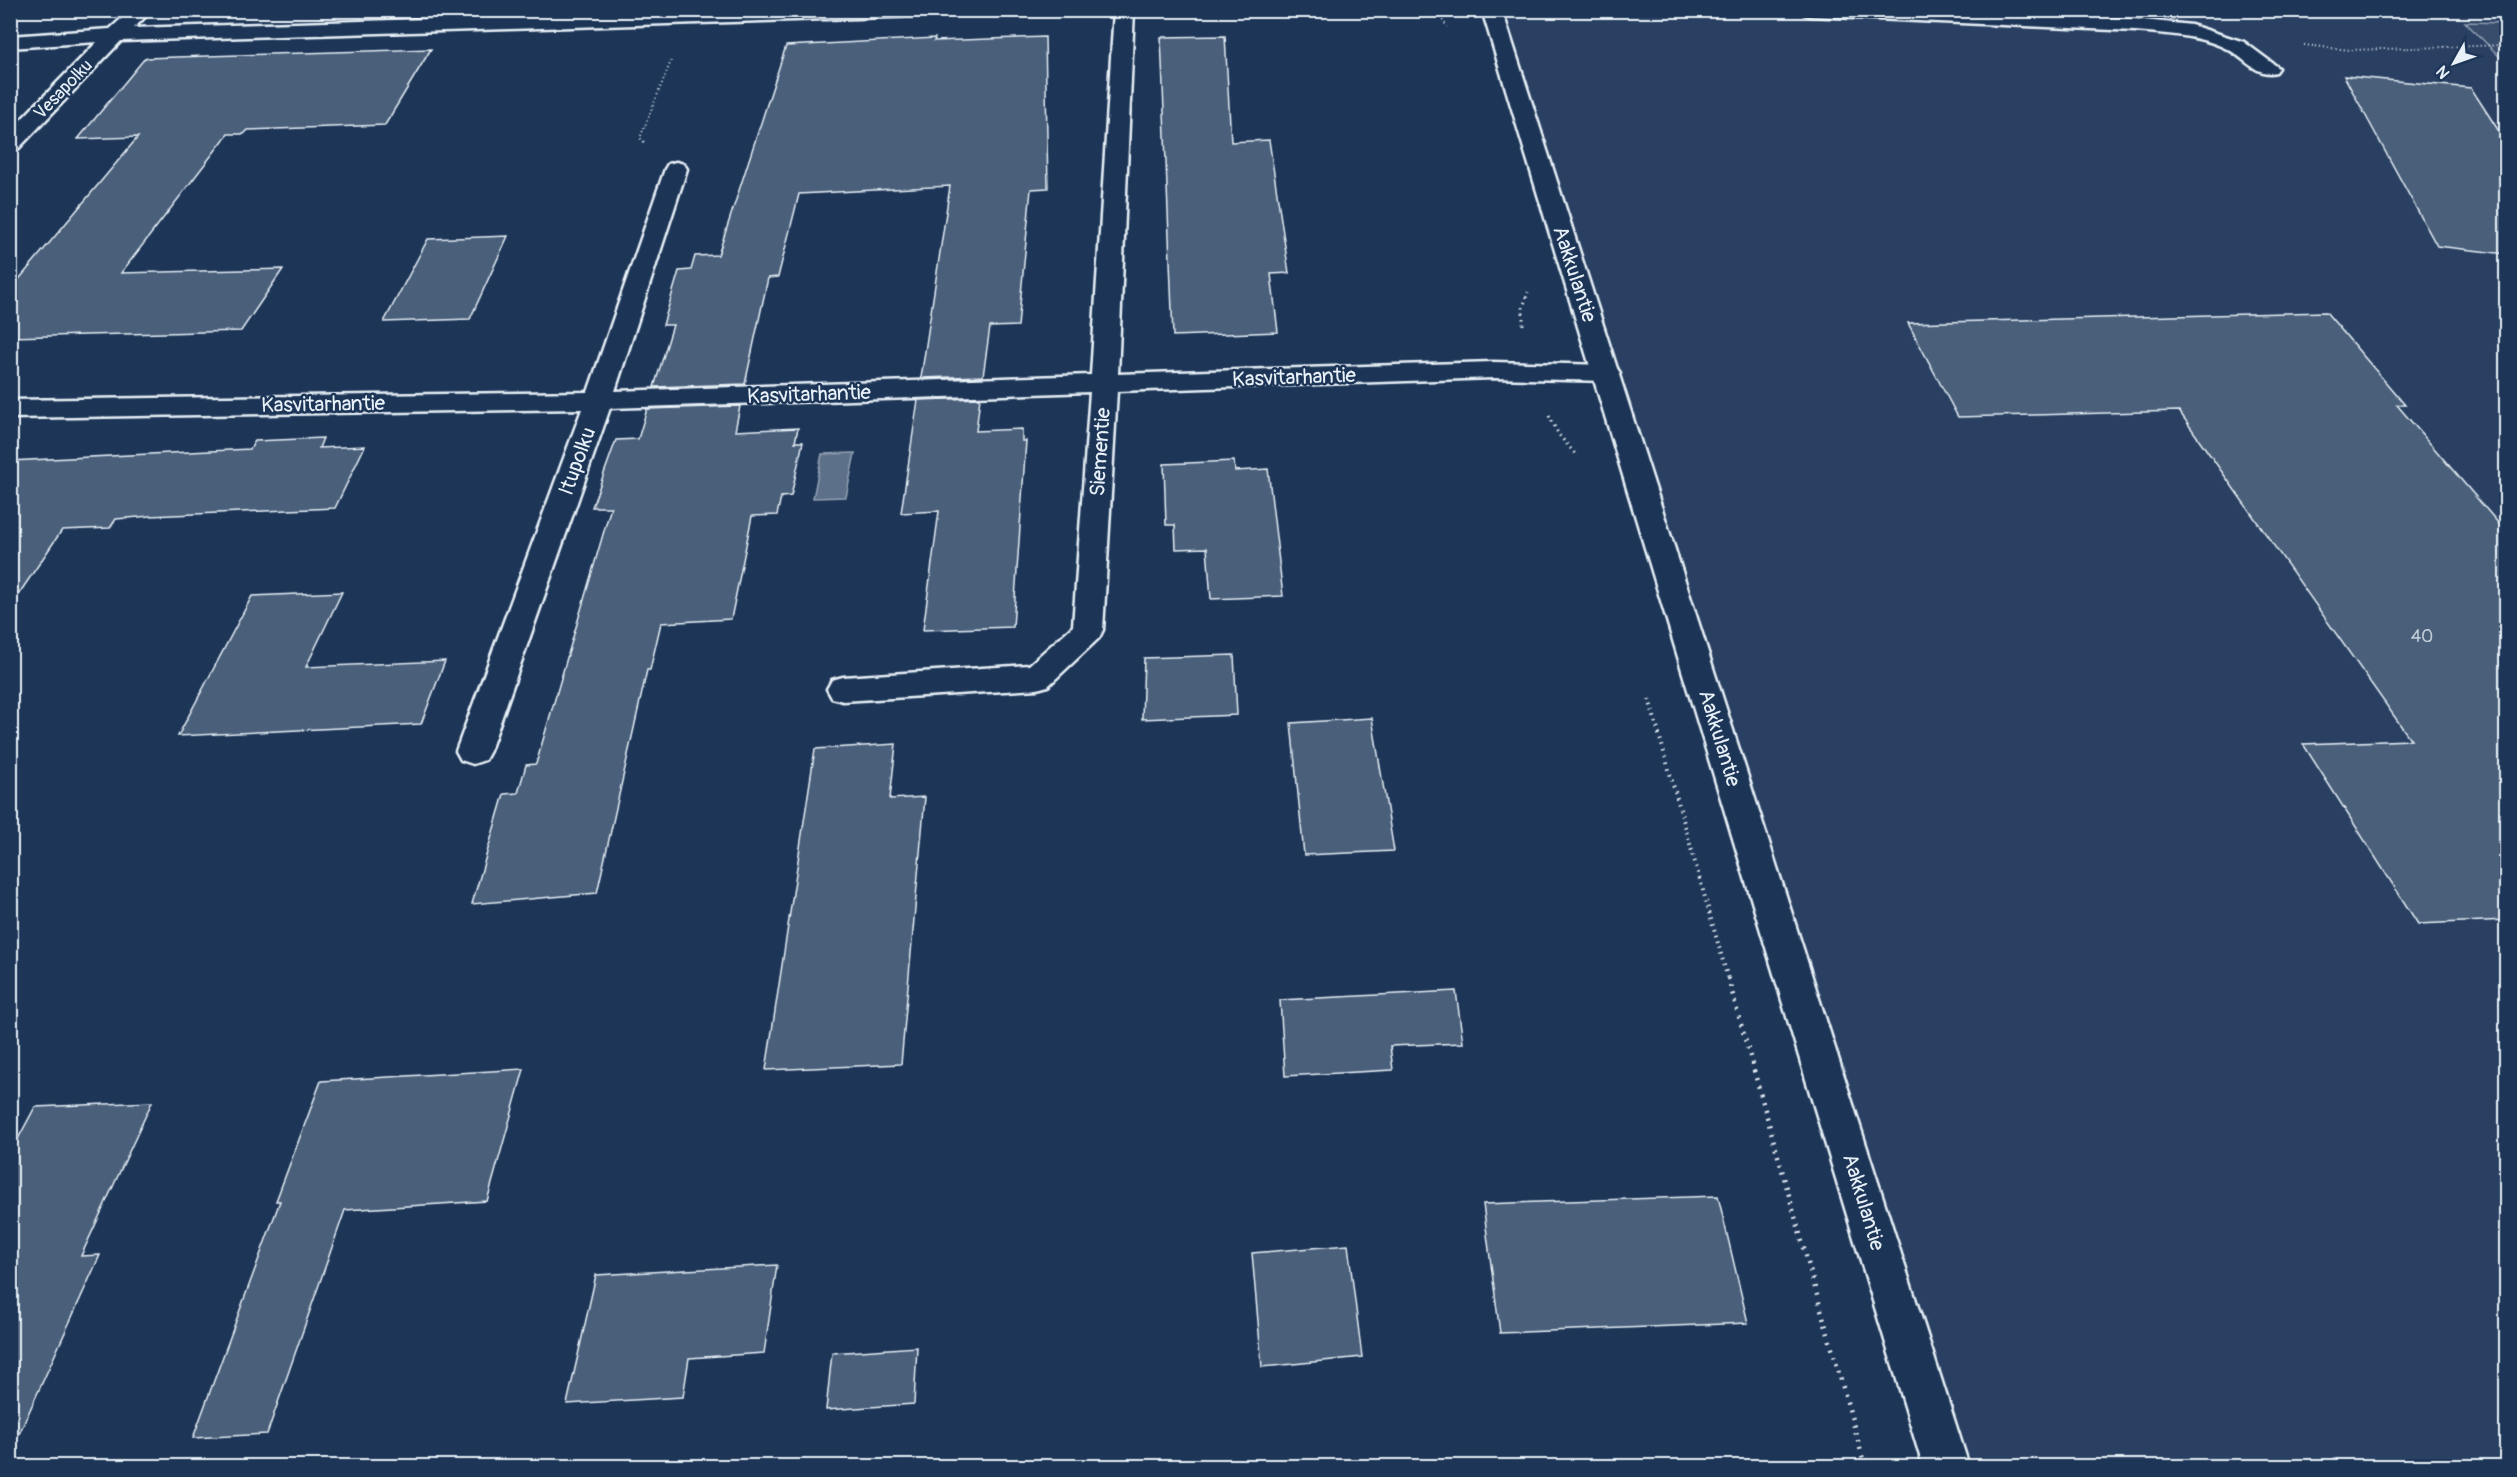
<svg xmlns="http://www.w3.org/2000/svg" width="2517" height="1477" viewBox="0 0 2517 1477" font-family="Pangolin,sans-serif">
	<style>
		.built { fill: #2a4162 }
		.green { fill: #374d6c; stroke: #909fb2; stroke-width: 1.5 }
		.water { fill: #5d7089; stroke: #95a4b5; stroke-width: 1.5 }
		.building { fill: #495e7a; stroke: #e8f1f8; stroke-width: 1.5 }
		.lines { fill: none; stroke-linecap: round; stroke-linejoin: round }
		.service-casing { stroke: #e8f1f8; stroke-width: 5 }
		.minor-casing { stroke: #e8f1f8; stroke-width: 5 }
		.tertiary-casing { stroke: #e8f1f8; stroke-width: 5 }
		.path-far3 { stroke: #e8f1f8; stroke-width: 2; stroke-dasharray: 1 3; stroke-linecap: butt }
		.path-far2 { stroke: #e8f1f8; stroke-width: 3; stroke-dasharray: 1.5 4; stroke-linecap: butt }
		.path-far1 { stroke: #e8f1f8; stroke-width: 4; stroke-dasharray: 1.5 4.5; stroke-linecap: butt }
		.path { stroke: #e8f1f8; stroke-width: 4.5; stroke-dasharray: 2 6; stroke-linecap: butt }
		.service { fill: #1d3557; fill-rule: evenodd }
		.minor { fill: #1d3557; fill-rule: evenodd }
		.tertiary { fill: #1d3557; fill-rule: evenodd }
		.labels { text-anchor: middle; stroke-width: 5; stroke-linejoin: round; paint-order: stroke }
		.far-street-label { font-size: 18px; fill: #e8f1f8; stroke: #1d3557 }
		.number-label { font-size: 18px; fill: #c0ccd8 }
		.street-label { font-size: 21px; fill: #e8f1f8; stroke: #1d3557 }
	</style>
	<rect width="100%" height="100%" fill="#1d3557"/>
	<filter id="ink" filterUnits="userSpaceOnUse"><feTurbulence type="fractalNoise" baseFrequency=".0167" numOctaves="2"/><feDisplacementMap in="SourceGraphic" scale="12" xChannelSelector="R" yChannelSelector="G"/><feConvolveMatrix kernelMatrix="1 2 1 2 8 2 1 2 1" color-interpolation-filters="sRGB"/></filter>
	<g filter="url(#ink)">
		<path class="built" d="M1492,11H2506V23H2465L2506,63V1466H1946Z"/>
		<path class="green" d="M2465,22L2506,23V63Z"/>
		<path class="water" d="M855,453L846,497L813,498L822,454Z"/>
		<path class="building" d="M1225,36L1231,142L1269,140L1289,273L1271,274L1278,332L1173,336L1161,37Z
			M1045,37L1048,188L1031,189L1018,326L990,327L983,376L921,378L950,186L799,194L778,277L768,278L745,384L654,387L673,325H663L679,271L691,270L695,256L718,255L786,46L935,38L934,41Z
			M431,49L385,125L248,130L244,134H228L121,273L283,269L241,331L10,337V290L138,137L78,139L145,58Z
			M2344,76L2471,88L2506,142V254L2437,246Z
			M508,236L470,319L384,322L428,239Z
			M2326,312L2405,405H2397L2506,532V920L2418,924L2303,744L2411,740L2179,411L1958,417L1908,323Z
			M980,398L976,431L1022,429V441H1026L1013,627L923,630L939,511L901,513L918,400Z
			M740,406L735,431L798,428L795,442H803L791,496L781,497L777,515L752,516L731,619L661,623L650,670H647L597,893L472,904L504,794L518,793L526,765L536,764L611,507H592L616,440L638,439L647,409Z
			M323,438L319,448L365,446L335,508L150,516L116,519L110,528L62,530L10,607V461L250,449L255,441Z
			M1234,461L1235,471L1268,469L1283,596L1211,599L1207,548L1176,549L1175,525H1166L1164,464Z
			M342,592L306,667L445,661L421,724L178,736L252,596Z
			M1234,655L1237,715L1142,719L1144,658Z
			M1372,718L1394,851L1304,855L1291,723Z
			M896,744L890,799L925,797L901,1064L766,1070L815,749Z
			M1456,991L1463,1043L1390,1046L1393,1070L1285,1076L1280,1000Z
			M524,1069L487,1201L345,1210L267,1434L193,1438L280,1201H276L321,1081Z
			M152,1102L81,1256L100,1255L10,1454V1154L35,1107Z
			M1718,1196L1748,1323L1500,1333L1483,1204Z
			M1348,1245L1362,1357L1262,1367L1252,1253Z
			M777,1265L764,1353L689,1358L683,1397L567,1404L596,1275Z
			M917,1347L914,1404L826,1410L832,1353Z"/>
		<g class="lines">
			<g class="service-casing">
				<path id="service" d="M1802,10H1949L2135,19L2191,25L2244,42L2279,68L2276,72C2258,77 2246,60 2231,51C2203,35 2167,34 2135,31L1811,16L1804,14Z"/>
			</g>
			<g class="minor-casing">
				<path id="minor" d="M131,10H152L134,28L715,10H931L929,14L922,16L121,41L18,149L10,150V131L97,42L10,48V36L110,29Z
					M1114,10H1134L1118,374L1493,362L1607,365L1616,367L1620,373L1616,379L1607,381L1493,378L1117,391L1103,630L1099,638L1048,686L1037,689L843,701L832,698L827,689L832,680L843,677L1029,665L1073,626L1090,392L610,408L490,751L485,760L473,764L461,760L456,751L582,409L10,418V400L588,392L665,169L668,164L676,162L684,164L687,169L615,391L1091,375Z"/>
			</g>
			<g class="tertiary-casing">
				<path id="tertiary" d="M1482,10H1502L1969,1466H1923Z"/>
			</g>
			<path class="path-far3" d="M1436,10L1447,27
				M2304,45L2350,50L2506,45
				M644,142L640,138L671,61"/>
			<path class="path-far2" d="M1523,325V308L1528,292
				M1549,416L1559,435L1577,456"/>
			<path class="path-far1" d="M1649,699L1728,979"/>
			<path class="path" d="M1728,978L1865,1466"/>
			<use href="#service" class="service"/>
			<use href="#minor" class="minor"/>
			<use href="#tertiary" class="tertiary"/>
		</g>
	</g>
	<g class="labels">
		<g class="far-street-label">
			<text transform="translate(63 89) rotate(-46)" y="6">Vesapolku</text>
		</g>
		<g class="number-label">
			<text x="2422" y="642">40</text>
		</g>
		<g class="street-label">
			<text transform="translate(1575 274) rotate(72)" y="7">Aakkulantie</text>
			<text transform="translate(1294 377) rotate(-2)" y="7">Kasvitarhantie</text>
			<text transform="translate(809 394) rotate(-2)" y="7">Kasvitarhantie</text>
			<text transform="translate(323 404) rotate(-1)" y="7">Kasvitarhantie</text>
			<text transform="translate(1100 452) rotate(-86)" y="7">Siementie</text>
			<text transform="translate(577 461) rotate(-70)" y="7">Itupolku</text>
			<text transform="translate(1720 738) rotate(73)" y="7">Aakkulantie</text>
			<text transform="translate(1864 1202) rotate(73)" y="7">Aakkulantie</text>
		</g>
	</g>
	<rect width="2517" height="1477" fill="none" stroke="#1d3557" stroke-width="36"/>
	<rect x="18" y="18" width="2481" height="1441" fill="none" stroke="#e8f1f8" stroke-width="2" filter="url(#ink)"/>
	<g transform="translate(2454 63) rotate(230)" stroke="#1d3557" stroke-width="4.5" paint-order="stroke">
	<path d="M0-4.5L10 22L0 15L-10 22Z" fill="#e8f1f8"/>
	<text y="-9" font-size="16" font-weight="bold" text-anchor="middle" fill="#e8f1f8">N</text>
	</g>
</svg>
